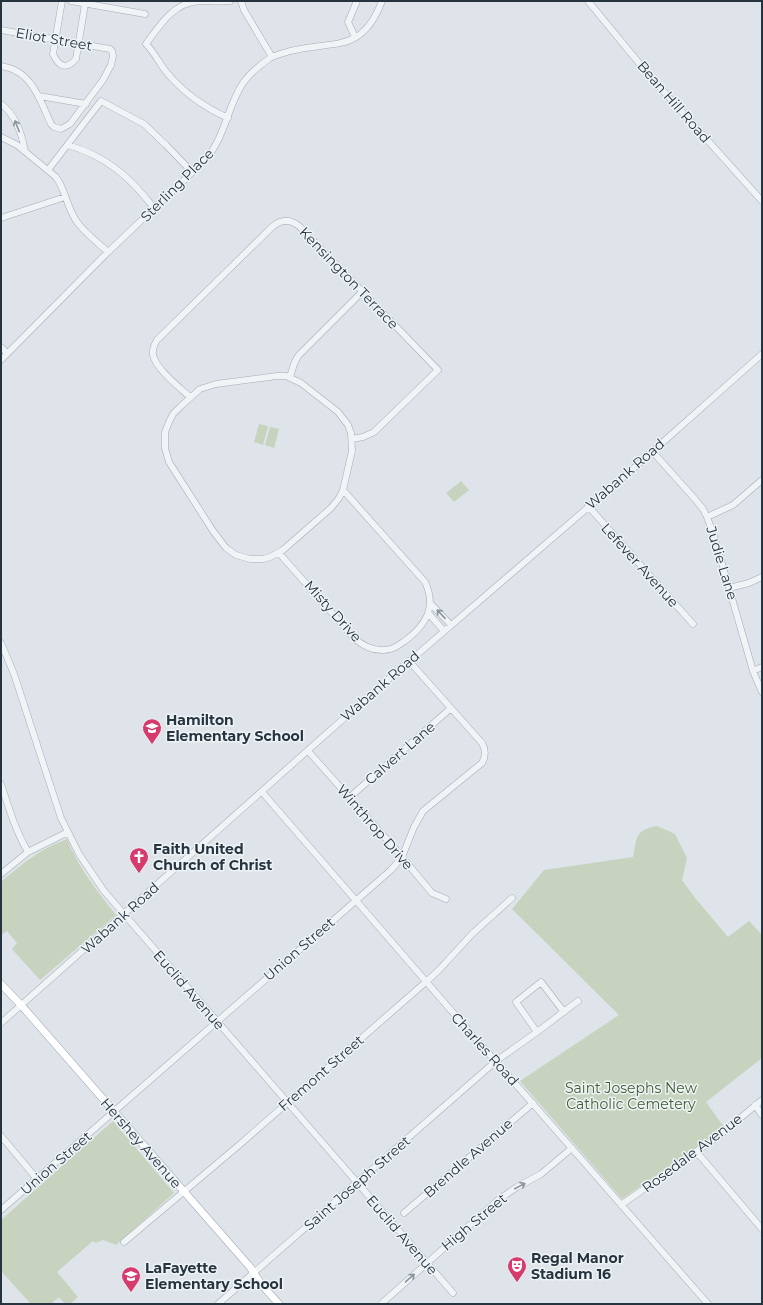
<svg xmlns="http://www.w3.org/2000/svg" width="763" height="1305" viewBox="0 0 763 1305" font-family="Montserrat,sans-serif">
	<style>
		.green { fill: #c7d3bf }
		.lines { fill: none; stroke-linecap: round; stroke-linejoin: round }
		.minor-casing { stroke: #a3acb3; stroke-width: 7 }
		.major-casing { stroke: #9daab5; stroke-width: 8 }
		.minor { stroke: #f1f4f7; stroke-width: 6 }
		.major { stroke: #fff; stroke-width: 7 }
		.oneway { stroke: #8c949c }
		.labels { text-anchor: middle; stroke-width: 3; stroke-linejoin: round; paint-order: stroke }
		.street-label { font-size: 14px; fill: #263440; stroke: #eef3f6 }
		.poi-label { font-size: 14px; font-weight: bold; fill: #263440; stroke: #eef3f6; text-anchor: start }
		.park-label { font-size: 14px; fill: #425d33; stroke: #eef3f6 }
	</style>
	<rect width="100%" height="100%" fill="#dee4e9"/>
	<path class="green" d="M259,424L268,426L263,445L254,442Z
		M270,427L279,429L274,448L265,445Z
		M461,481L469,490L454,502L446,493Z
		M657,826L675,834L687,858L682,880L696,899L728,937L749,921L762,935V1058L706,1102L724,1127L711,1137L622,1199L520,1081L619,1015L512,909L544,870L633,857C637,837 635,830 657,826Z
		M67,839C78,867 97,891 116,915L40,980L12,949L17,943L7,931L1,935V882C22,864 41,848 67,839Z
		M113,1121L174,1193L116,1245L103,1240L96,1243L93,1241L57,1272L78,1297L70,1304H65L59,1297L51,1304H31L1,1271V1220Z"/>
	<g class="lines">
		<g class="minor-casing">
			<path id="minor" d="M62,1L53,54C59,67 66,70 76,59L85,4
				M71,1L145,14
				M241,1L244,10L272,57
				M588,1L648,74L762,201
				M1,30L110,49L112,51L113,56L111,65L103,80L70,124L61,129L54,127L51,124C43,107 34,79 16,71C12,68 6,67 1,66
				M355,37L348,22L357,1
				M39,96L86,104
				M1,104C15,114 22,135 25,151
				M228,118C206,108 184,93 168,74C160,65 155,53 146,44C160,25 173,3 199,1C210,1 220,2 230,1
				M1,137L17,145L56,177C66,191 67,208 77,222C85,233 98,243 108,252
				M68,145C106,156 130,177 154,208
				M48,170L101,101L144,124L166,145L192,172
				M1,218L65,197
				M1,347L7,353
				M1,360L108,252L206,159C226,135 227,107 243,83C250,73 260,65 270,58C276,55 284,53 290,51C334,40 362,54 382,1
				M277,376H286L301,383L338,412L348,425L351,433L352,451L343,490L339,498L331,508L283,550L270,557L263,559H250L236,555L226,548L213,531L169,462L165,448V432L169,422L173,414L181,406L200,389L216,384Z
				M290,377L294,364L298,356L362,292
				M190,397C179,387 156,369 153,355C152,349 154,345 157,340L272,227C281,219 290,219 299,226L438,370L374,432L363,437L352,439
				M652,451L694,498L703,509L707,517L714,536L753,671L762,692
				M588,506L693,624
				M707,517L733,505L762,480
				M279,553L354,638C362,645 372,651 384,650C393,650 399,645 406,640C426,625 437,607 425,582L343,490
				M729,588L749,583L762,577
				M430,603L451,625
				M429,614L444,631
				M1,643L14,674L61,818L79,854L104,891L453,1293
				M753,671L762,667
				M308,751L391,844L432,893L446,899
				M1,784C9,808 15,830 28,852
				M262,792L449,1008L708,1304
				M350,797L451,708
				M1,874L28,852L68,832
				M1,1023L369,696L635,467L762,354
				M537,1032L516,1002L541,982L564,1012
				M755,1105L762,1115
				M1,1136L37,1179
				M695,1153L701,1157L762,1229
				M621,1205L720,1135L762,1100
				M1,1210L391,870L402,857L414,827L423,811L482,763C486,756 486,750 482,743L409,661
				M404,1213L533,1103
				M124,1242L238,1146L427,981L439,970L472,934L512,898
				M218,1304L496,1061L537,1032L578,1001
				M381,1304L498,1200L517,1187L541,1174L572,1148"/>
		</g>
		<g class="major-casing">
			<path id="major" d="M1,984L21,1005L250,1267L261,1284L279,1304"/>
		</g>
		<use href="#minor" class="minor"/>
		<use href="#major" class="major"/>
	</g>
	<defs><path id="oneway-shaft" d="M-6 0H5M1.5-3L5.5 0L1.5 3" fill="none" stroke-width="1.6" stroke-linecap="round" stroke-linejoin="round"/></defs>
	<g class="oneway">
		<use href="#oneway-shaft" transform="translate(17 126) rotate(-112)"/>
		<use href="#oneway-shaft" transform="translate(441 614) rotate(-133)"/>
		<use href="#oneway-shaft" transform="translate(520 1186) rotate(-28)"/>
		<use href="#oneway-shaft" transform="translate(410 1278) rotate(-41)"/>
	</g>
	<defs>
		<g id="school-pin" transform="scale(1)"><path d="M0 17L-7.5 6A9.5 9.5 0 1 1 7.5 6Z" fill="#d63b6d" stroke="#eef3f6"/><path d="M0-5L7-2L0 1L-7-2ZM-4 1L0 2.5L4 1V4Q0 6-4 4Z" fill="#fff"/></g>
		<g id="church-pin" transform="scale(1)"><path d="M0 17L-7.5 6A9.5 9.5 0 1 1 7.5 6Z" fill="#d63b6d" stroke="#eef3f6"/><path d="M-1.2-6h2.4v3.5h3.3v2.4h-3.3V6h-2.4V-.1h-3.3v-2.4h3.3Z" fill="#fff"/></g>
		<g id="theatre-pin" transform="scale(1)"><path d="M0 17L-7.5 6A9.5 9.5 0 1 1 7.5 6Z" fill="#d63b6d" stroke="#eef3f6"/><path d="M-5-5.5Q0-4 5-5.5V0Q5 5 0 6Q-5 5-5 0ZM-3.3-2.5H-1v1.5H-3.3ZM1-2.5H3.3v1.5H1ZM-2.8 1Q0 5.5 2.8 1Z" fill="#fff"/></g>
	</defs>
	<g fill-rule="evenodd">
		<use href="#school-pin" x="152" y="728"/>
		<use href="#church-pin" x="139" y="857"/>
		<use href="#theatre-pin" x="517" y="1266"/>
		<use href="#school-pin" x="131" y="1276"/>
	</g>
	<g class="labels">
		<g class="street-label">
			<text transform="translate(54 39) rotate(10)" y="5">Eliot Street</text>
			<text transform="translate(674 102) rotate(49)" y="5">Bean Hill Road</text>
			<text transform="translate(177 185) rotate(-45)" y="5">Sterling Place</text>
			<text transform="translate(349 278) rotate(46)" y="5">Kensington Terrace</text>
			<text transform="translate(625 474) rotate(-41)" y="5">Wabank Road</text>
			<text transform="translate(722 563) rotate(73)" y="5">Judie Lane</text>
			<text transform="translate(640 565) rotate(48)" y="5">Lefever Avenue</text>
			<text transform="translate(333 611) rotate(48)" y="5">Misty Drive</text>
			<text transform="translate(380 686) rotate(-41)" y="5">Wabank Road</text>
			<text transform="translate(400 753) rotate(-41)" y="5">Calvert Lane</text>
			<text transform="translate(375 827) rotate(49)" y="5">Winthrop Drive</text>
			<text transform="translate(120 918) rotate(-42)" y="5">Wabank Road</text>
			<text transform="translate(299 949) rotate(-41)" y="5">Union Street</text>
			<text transform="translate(189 990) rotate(49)" y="5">Euclid Avenue</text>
			<text transform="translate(485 1049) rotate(48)" y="5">Charles Road</text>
			<text transform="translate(321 1073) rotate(-41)" y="5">Fremont Street</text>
			<text transform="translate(141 1143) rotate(49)" y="5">Hershey Avenue</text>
			<text transform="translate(692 1153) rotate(-37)" y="5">Rosedale Avenue</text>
			<text transform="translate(468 1158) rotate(-41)" y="5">Brendle Avenue</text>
			<text transform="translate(56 1163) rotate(-41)" y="5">Union Street</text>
			<text transform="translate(357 1183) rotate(-41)" y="5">Saint Joseph Street</text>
			<text transform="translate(474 1222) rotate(-40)" y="5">High Street</text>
			<text transform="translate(402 1235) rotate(49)" y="5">Euclid Avenue</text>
		</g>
		<g class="poi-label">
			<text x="166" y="725">Hamilton<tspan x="166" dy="16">Elementary School</tspan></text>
			<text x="153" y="854">Faith United<tspan x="153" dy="16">Church of Christ</tspan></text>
			<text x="531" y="1263">Regal Manor<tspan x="531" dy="16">Stadium 16</tspan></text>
			<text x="145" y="1273">LaFayette<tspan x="145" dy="16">Elementary School</tspan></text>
		</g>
		<g class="park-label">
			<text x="631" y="1093">Saint Josephs New<tspan x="631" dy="16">Catholic Cemetery</tspan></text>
		</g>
	</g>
	<rect width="763" height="1305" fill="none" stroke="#263440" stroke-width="4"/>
</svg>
